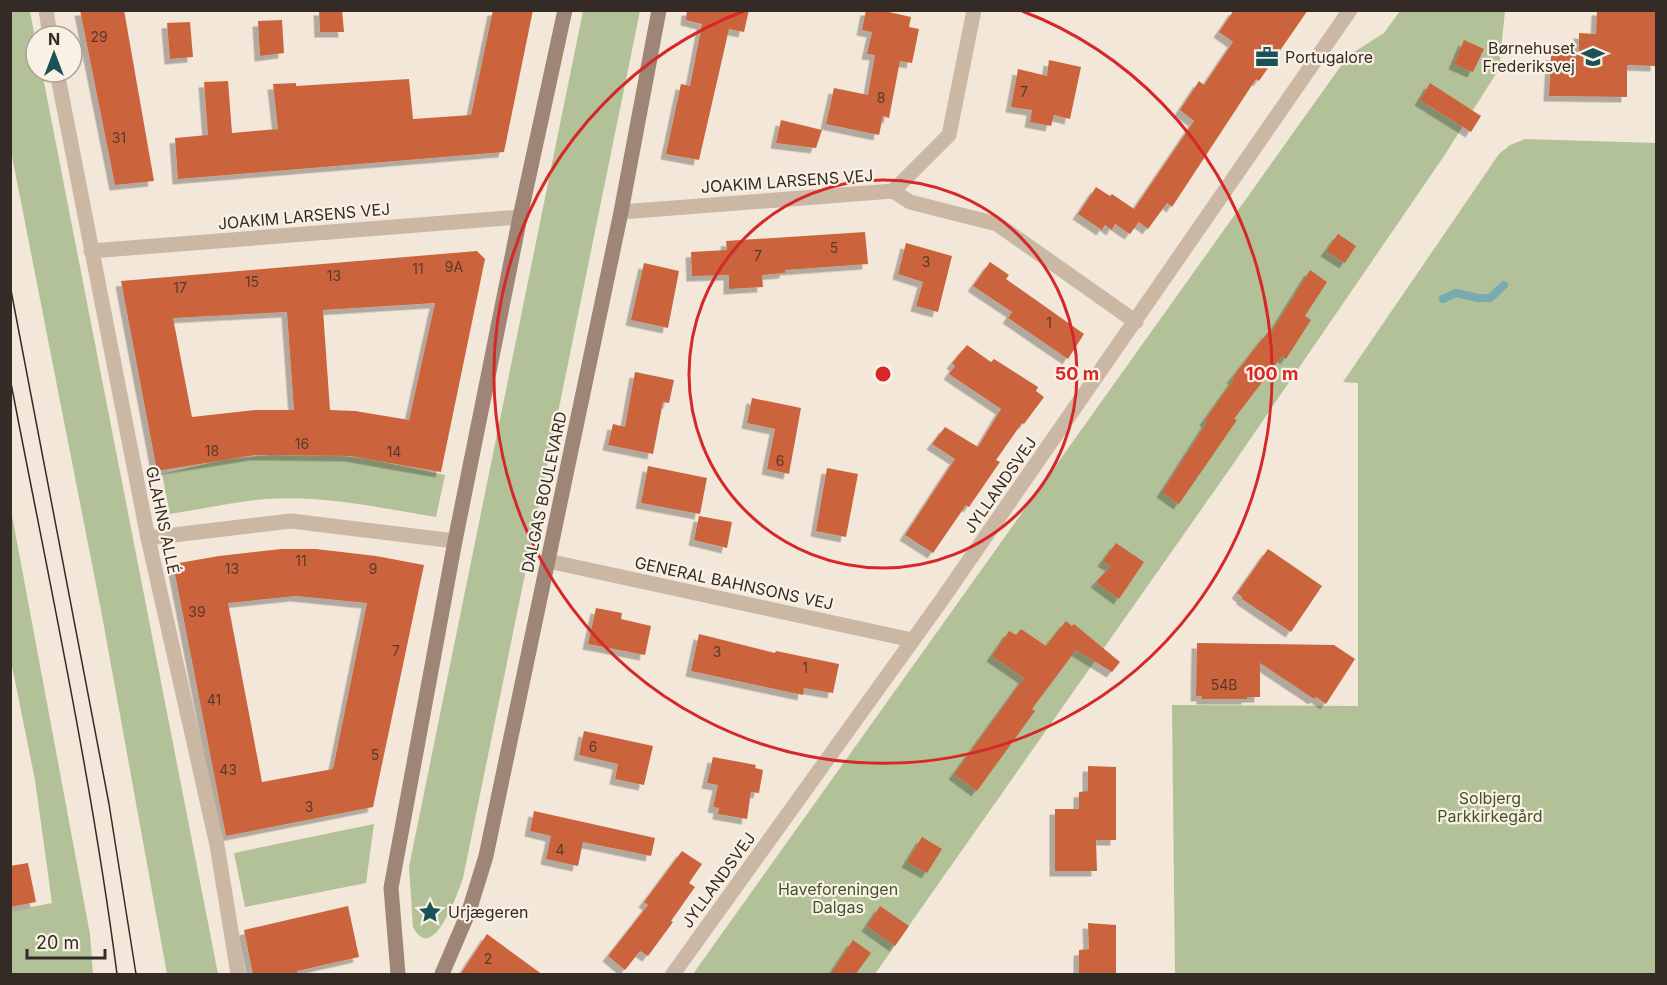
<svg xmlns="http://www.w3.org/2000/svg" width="1667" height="985" font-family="Inter,sans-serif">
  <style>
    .green { fill: #b2c198 }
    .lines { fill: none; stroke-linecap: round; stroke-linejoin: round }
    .stream { stroke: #76acb0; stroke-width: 8 }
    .building { fill: #cb643e; fill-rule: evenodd; filter: url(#shadow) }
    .street { stroke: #cab7a4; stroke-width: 15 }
    .secondary { stroke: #9e8575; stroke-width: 15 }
    .tram { stroke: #352b26; stroke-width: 1.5 }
    .ring { fill: none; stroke: #d62828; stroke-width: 3 }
    .labels { text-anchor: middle; stroke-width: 4.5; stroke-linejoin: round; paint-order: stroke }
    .number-label { font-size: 14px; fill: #5a392c }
    .poi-label { font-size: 16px; fill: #352b26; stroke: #faf1e5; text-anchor: start }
    .street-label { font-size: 16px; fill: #352b26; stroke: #faf1e5 }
    .park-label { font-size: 16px; fill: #435429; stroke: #faf1e5 }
    .centre { fill: #d62828; stroke: #faf1e5; stroke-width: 3 }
    .ring-label { font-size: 18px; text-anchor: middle; font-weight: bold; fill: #d62828; stroke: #faf1e5; stroke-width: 4.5; stroke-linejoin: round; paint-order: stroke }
  </style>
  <defs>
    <filter id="shadow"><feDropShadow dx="-5.5" dy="5.5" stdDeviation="0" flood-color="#0004"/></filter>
  </defs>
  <rect width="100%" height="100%" fill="#f2e7d8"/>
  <!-- green -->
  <path class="green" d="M10,11h20l6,32v29h6l176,902h-51l-66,-364 -90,-459z
    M583,11h57l-177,867c-5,14 -30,88 -50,49l-4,-60z
    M1400,11h105l-6,58 -55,87 -215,314 -354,504h-182l655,-918 36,-23z
    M1525,139l131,4v831h-481l-3,-269 186,1v-323l-15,-1 156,-228 11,-9z
    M272,455l70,1 26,3 77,16 -9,42c-56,-9 -113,-22 -170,-18 -32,3 -64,10 -96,15l-8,-40 65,-15z
    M11,510l79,424 3,40h-82v-63l41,-8 -17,-123 -24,-119z
    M374,824l-8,59 -121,24 -11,-54z"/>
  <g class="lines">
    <!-- stream -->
    <path class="stream" d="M1443,299l13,-6 22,5h12l14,-13"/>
  </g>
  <!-- building -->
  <path class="building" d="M80,10h44l30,171 -39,4z
    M319,10h23l2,22h-24z
    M493,10h40l-29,142 -326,27 -3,-41 33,-3 -4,-53 24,-1 4,52 46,-4 -5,-45 23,-1v3l113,-7 4,40 58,-4z
    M687,10h62l-5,22 -15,-3 -30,131 -33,-6 15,-70 9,2 12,-62 -16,-4z
    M866,10h14l31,7 -2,10 10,2 -7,34 -12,-2 -11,57 -6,-2 -4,19 -53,-11 8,-36 34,7 7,-40 -8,-1 5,-22 -10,-2z
    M1234,10h74l-49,71 -3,-2 -84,128 -5,-4 -19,26 -9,-7 -9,12 -15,-10 -3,6 -7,-5 -3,5 -24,-16 18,-27 14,9 2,-2 22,15 60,-88 -14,-11 19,-29 5,4 29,-43 -14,-10z
    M1597,10h59v56l-29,-1v32l-78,-1 2,-41h28v-22l17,1z
    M282,20l2,33 -24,3 -2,-35z
    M190,22l3,35 -23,2 -3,-36z
    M1464,40l20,9 -11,23 -19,-8z
    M1049,60l32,7 -11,52 -16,-4 -3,11 -21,-4 2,-12 -21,-3 7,-38 29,7z
    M1430,83l51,33 -10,16 -51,-32z
    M781,120l41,10 -6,18 -40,-5z
    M865,232l3,32 -83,6v3l-23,2 1,12 -34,2v-14l-37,1 -1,-24 36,-2 -1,-9z
    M1338,234l18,12 -11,17 -19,-12z
    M906,243l46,13 -14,56 -22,-6 7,-24 -25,-8z
    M477,251l8,8 -44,213 -91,-16 -78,-1h-17l-98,16 -36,-190zM435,303l-26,117 -54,-9 -25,-1 -7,-100zM287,312l7,98h-39l-63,7 -19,-99z
    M990,262l19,13 -3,4 78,55 -16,25 -60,-41 4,-6 -39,-26z
    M644,263l35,8 -11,57 -37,-8z
    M1310,270l17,12 -22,34 6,4 -25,39 -4,-3 -48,63 3,1 -58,84 -17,-12 45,-70 -2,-2 29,-41 -2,-1 36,-46 2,2z
    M967,345l24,17 3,-3 44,28 -2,4 8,6 -20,27 -2,-1 -26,37 4,2 -31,45 -3,-2 -33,48 -28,-18 50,-76 -23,-15 13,-17 33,20 23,-38 -52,-35 6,-8 -3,-3z
    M635,372l39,8 -5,23 -6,-1 -10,52 -45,-9 5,-21 12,3z
    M752,398l49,10 -12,66 -22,-5 8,-40 -28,-6z
    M648,466l59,12 -7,36 -59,-11z
    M827,468l31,6 -12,63 -30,-6z
    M699,516l33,6 -5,26 -33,-8z
    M1116,543l28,19 -25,37 -23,-17 15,-16 -8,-5z
    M281,549h35l60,7 48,9 -51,242 -147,29 -53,-272 46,-8zM296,596l71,7 -34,166 -71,13 -34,-179z
    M1268,549l54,37 -31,46 -49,-33v-2l-5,-4z
    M596,608l26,5 -1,6 30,7 -6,29 -57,-11z
    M1066,621l6,5 2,-2 46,38 -8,10 -36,-22 -44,59 3,2 -58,80 -23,-17 70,-96 -32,-22 17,-25 7,4 5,-6 25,17z
    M699,634l76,19 1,-2 63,13 -6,29 -29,-5 -1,7 -112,-24z
    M1197,643l137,2 21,14 -29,45 -10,-7 -2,2 -54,-36v34h-13v2h-45v-3h-6z
    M584,731l69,15 -9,39 -29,-6 3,-15 -39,-9z
    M713,757l43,8 -1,3 8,2 -4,23 -8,-1 -4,27 -29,-5 1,-6 -6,-1 5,-22 -11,-2z
    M1088,766l28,1v73h-20l1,31h-42v-62h24v-17l9,-1z
    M534,811l121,27 -4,18 -68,-14 -5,24 -32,-7 5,-23 -21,-5z
    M922,837l20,12 -15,24 -20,-11z
    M682,851l20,13 -13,19 6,4 -24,34 2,1 -25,34 -8,-5 -15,19 -17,-14 40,-51 -4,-3z
    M28,863l8,39 -26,5v-41z
    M348,906l11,51 -62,14 1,4h-45l-9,-45z
    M880,906l29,20 -14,20 -28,-20z
    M1088,923l28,2v50h-37v-25l10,-1z
    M487,934l56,41h-83z
    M853,940l18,13 -16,22h-25z"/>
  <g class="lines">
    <!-- street -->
    <path class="street" d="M46,10l4,26
      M57,72l91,466 69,307 21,129
      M893,191l56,-56 25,-125
      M621,212l272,-21 17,11 87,22 139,98
      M91,251l429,-34
      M148,538l143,-17 164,20
      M548,561l364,79
      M673,974l268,-373 409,-591"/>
    <!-- secondary -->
    <path class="secondary" d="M398,974l-7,-86 64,-347 65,-324 45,-207
      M442,974l27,-63 17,-55 135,-644 38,-202"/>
    <!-- tram -->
    <path class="tram" d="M10,285l99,519 27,170
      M10,378c38,198 81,396 107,596"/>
  </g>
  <!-- distance rings -->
  <g class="ring">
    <circle cx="883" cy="374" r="194"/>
    <path d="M1022 11A389 389 0 1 1 744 11"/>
  </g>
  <!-- icons -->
  <defs>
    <g id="office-bare" transform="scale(1.8)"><path d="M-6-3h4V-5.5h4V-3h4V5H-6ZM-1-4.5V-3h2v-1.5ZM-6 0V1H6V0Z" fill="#1a5258" stroke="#faf1e5" stroke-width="2.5" paint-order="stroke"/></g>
    <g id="school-bare" transform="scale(1.8)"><path d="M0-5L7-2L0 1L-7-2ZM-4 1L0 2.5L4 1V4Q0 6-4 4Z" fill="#1a5258" stroke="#faf1e5" stroke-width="2.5" paint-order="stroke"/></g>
    <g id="sight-bare" transform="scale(1.8)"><path d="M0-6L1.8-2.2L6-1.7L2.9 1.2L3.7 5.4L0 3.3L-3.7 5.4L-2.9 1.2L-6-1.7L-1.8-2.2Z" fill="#1a5258" stroke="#faf1e5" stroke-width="2.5" paint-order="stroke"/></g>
  </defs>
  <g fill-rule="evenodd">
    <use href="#office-bare" x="1267" y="57"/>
    <use href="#school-bare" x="1593" y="57"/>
    <use href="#sight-bare" x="430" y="912"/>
  </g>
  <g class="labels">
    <!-- number labels -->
    <g class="number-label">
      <text x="99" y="42">29</text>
      <text x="1024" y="97">7</text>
      <text x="881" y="103">8</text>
      <text x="119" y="143">31</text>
      <text x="834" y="253">5</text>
      <text x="758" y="261">7</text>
      <text x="926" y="267">3</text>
      <text x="454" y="272">9A</text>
      <text x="418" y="274">11</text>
      <text x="334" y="281">13</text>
      <text x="252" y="287">15</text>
      <text x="180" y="293">17</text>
      <text x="1049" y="328">1</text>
      <text x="302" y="449">16</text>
      <text x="212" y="456">18</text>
      <text x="394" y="457">14</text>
      <text x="780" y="466">6</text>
      <text x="301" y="566">11</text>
      <text x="232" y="574">13</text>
      <text x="373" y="574">9</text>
      <text x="197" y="617">39</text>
      <text x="396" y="656">7</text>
      <text x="717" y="657">3</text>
      <text x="805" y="673">1</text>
      <text x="1224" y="690">54B</text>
      <text x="214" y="705">41</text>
      <text x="593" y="752">6</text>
      <text x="375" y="760">5</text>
      <text x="228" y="775">43</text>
      <text x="309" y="812">3</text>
      <text x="560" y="855">4</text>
      <text x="488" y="964">2</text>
    </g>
    <!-- poi labels -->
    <g class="poi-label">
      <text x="1575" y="54" text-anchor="end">Børnehuset<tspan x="1575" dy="18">Frederiksvej</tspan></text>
      <text x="1285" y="63">Portugalore</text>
      <text x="448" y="918">Urjægeren</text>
    </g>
    <!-- street labels -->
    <g class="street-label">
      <text transform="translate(787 181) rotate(-4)" y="6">JOAKIM LARSENS VEJ</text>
      <text transform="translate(304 216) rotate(-5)" y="6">JOAKIM LARSENS VEJ</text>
      <text transform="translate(1000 485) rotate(-55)" y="6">JYLLANDSVEJ</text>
      <text transform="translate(544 492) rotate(-78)" y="6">DALGAS BOULEVARD</text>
      <text transform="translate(163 520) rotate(78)" y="6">GLAHNS ALLÉ</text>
      <text transform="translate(734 583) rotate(12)" y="6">GENERAL BAHNSONS VEJ</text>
      <text transform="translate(718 880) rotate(-54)" y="6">JYLLANDSVEJ</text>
    </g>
    <!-- park labels -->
    <g class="park-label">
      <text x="1490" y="804">Solbjerg<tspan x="1490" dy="18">Parkkirkegård</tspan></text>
      <text x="838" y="895">Haveforeningen<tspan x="838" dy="18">Dalgas</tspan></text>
    </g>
  </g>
  <circle cx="883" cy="374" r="9" class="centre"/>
  <g class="ring-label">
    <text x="1077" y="380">50 m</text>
    <text x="1272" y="380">100 m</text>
  </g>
  <!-- border -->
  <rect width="1667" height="985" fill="none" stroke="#352b26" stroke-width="24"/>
  <!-- north arrow -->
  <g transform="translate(54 54)"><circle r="28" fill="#faf1e5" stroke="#aba299" stroke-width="1.5"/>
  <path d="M0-4.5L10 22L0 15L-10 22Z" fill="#1a5258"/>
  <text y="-9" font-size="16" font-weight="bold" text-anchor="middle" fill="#352b26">N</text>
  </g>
  <!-- scale -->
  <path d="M27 949v9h78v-9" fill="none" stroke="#352b26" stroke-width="3"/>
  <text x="36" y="949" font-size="18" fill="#352b26" stroke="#faf1e5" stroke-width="4.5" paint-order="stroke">20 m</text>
</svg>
